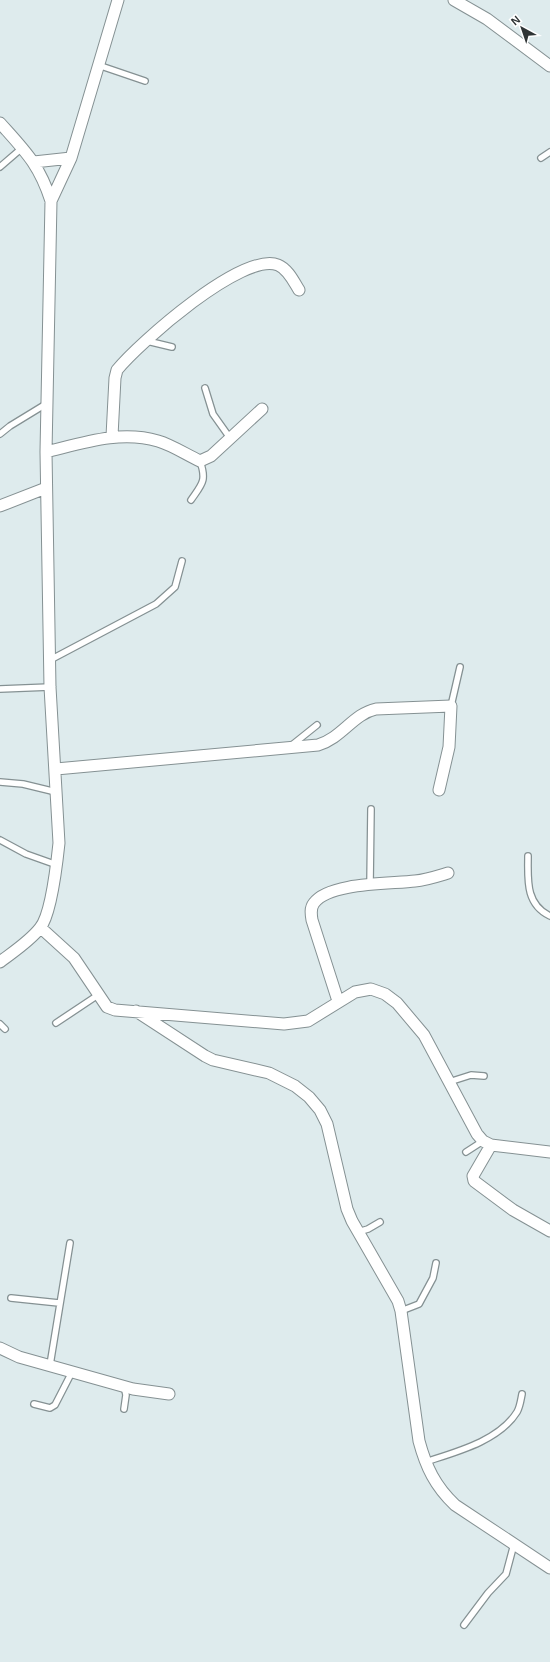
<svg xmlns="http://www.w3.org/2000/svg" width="550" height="1662" font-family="Helvetica,sans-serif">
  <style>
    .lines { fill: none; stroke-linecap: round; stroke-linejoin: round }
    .service-casing { stroke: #859193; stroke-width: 8 }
    .minor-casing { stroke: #859193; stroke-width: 13 }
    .service { stroke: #fff; stroke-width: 5.5 }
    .minor { stroke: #fff; stroke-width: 11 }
  </style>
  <rect width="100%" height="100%" fill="#deebed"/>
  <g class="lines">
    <!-- service casing -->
    <g class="service-casing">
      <path id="service" d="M98,65l47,16
        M541,158l9,-6
        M0,167l22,-19
        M147,341l25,6
        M205,388l8,26 17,24
        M0,434l10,-8 36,-22
        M191,500c11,-16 16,-19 9,-39
        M50,660l106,-56 19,-17 7,-26
        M0,689l50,-2
        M451,706l9,-39
        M292,745l25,-20
        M0,782l23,2 33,8
        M0,840l26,14 31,11
        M528,856c0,23 -3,48 22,60
        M370,884l1,-75
        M56,1023l42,-28
        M0,1024l5,5
        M449,1082l22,-7 13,1
        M466,1152l17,-11
        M358,1232l10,-3 12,-7
        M11,1298l48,5
        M401,1311l18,-7 14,-26 3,-15
        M50,1365l20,-122
        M124,1386l2,9 -2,14
        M34,1404l16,4 5,-3 17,-33
        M425,1462c31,-10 74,-21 92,-50 3,-5 4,-13 5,-18
        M464,1625l24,-32 18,-19 8,-30"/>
    </g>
    <!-- minor casing -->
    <g class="minor-casing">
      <path id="minor" d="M454,0l33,19 63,47
        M0,123c25,28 39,41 51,78l-5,251 4,235 9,156c-2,19 -8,72 -19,85 -10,13 -27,24 -40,34
        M34,162l37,-4
        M51,201l20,-43 47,-158
        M112,436l3,-58 2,-8c22,-27 126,-119 161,-105 10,4 16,17 21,25
        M46,452c37,-9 74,-22 112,-11 14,4 29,14 42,20l11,-5 51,-47
        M0,506l46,-18
        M56,769l262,-24c24,-7 35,-31 58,-36l75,-3 -2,41 -10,43
        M41,928l33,30 33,49 8,3 169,14 24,-3 47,-29 16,-3 14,5 12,9 27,32 53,99 6,7 8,4 59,7
        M338,1001l-26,-81c-1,-6 -2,-12 2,-17 15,-21 78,-19 101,-22 11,-1 23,-5 33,-8
        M136,1011l69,45 8,4 56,13 26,13 14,11 11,13 7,14 20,85 5,12 46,80 3,10 18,130c7,26 16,45 36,64l95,63
        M491,1145l-18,31 1,5 39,29 37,21
        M0,1348l19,9 114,32 36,5"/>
    </g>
    <!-- service -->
    <use href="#service" class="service"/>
    <!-- minor -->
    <use href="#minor" class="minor"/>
  </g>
  <!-- north arrow -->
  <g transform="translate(522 28) rotate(320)" stroke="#ffffff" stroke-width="3" paint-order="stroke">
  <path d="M0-3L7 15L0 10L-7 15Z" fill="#2f3435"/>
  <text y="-6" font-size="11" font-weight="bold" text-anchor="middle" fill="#2f3435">N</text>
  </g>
</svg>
